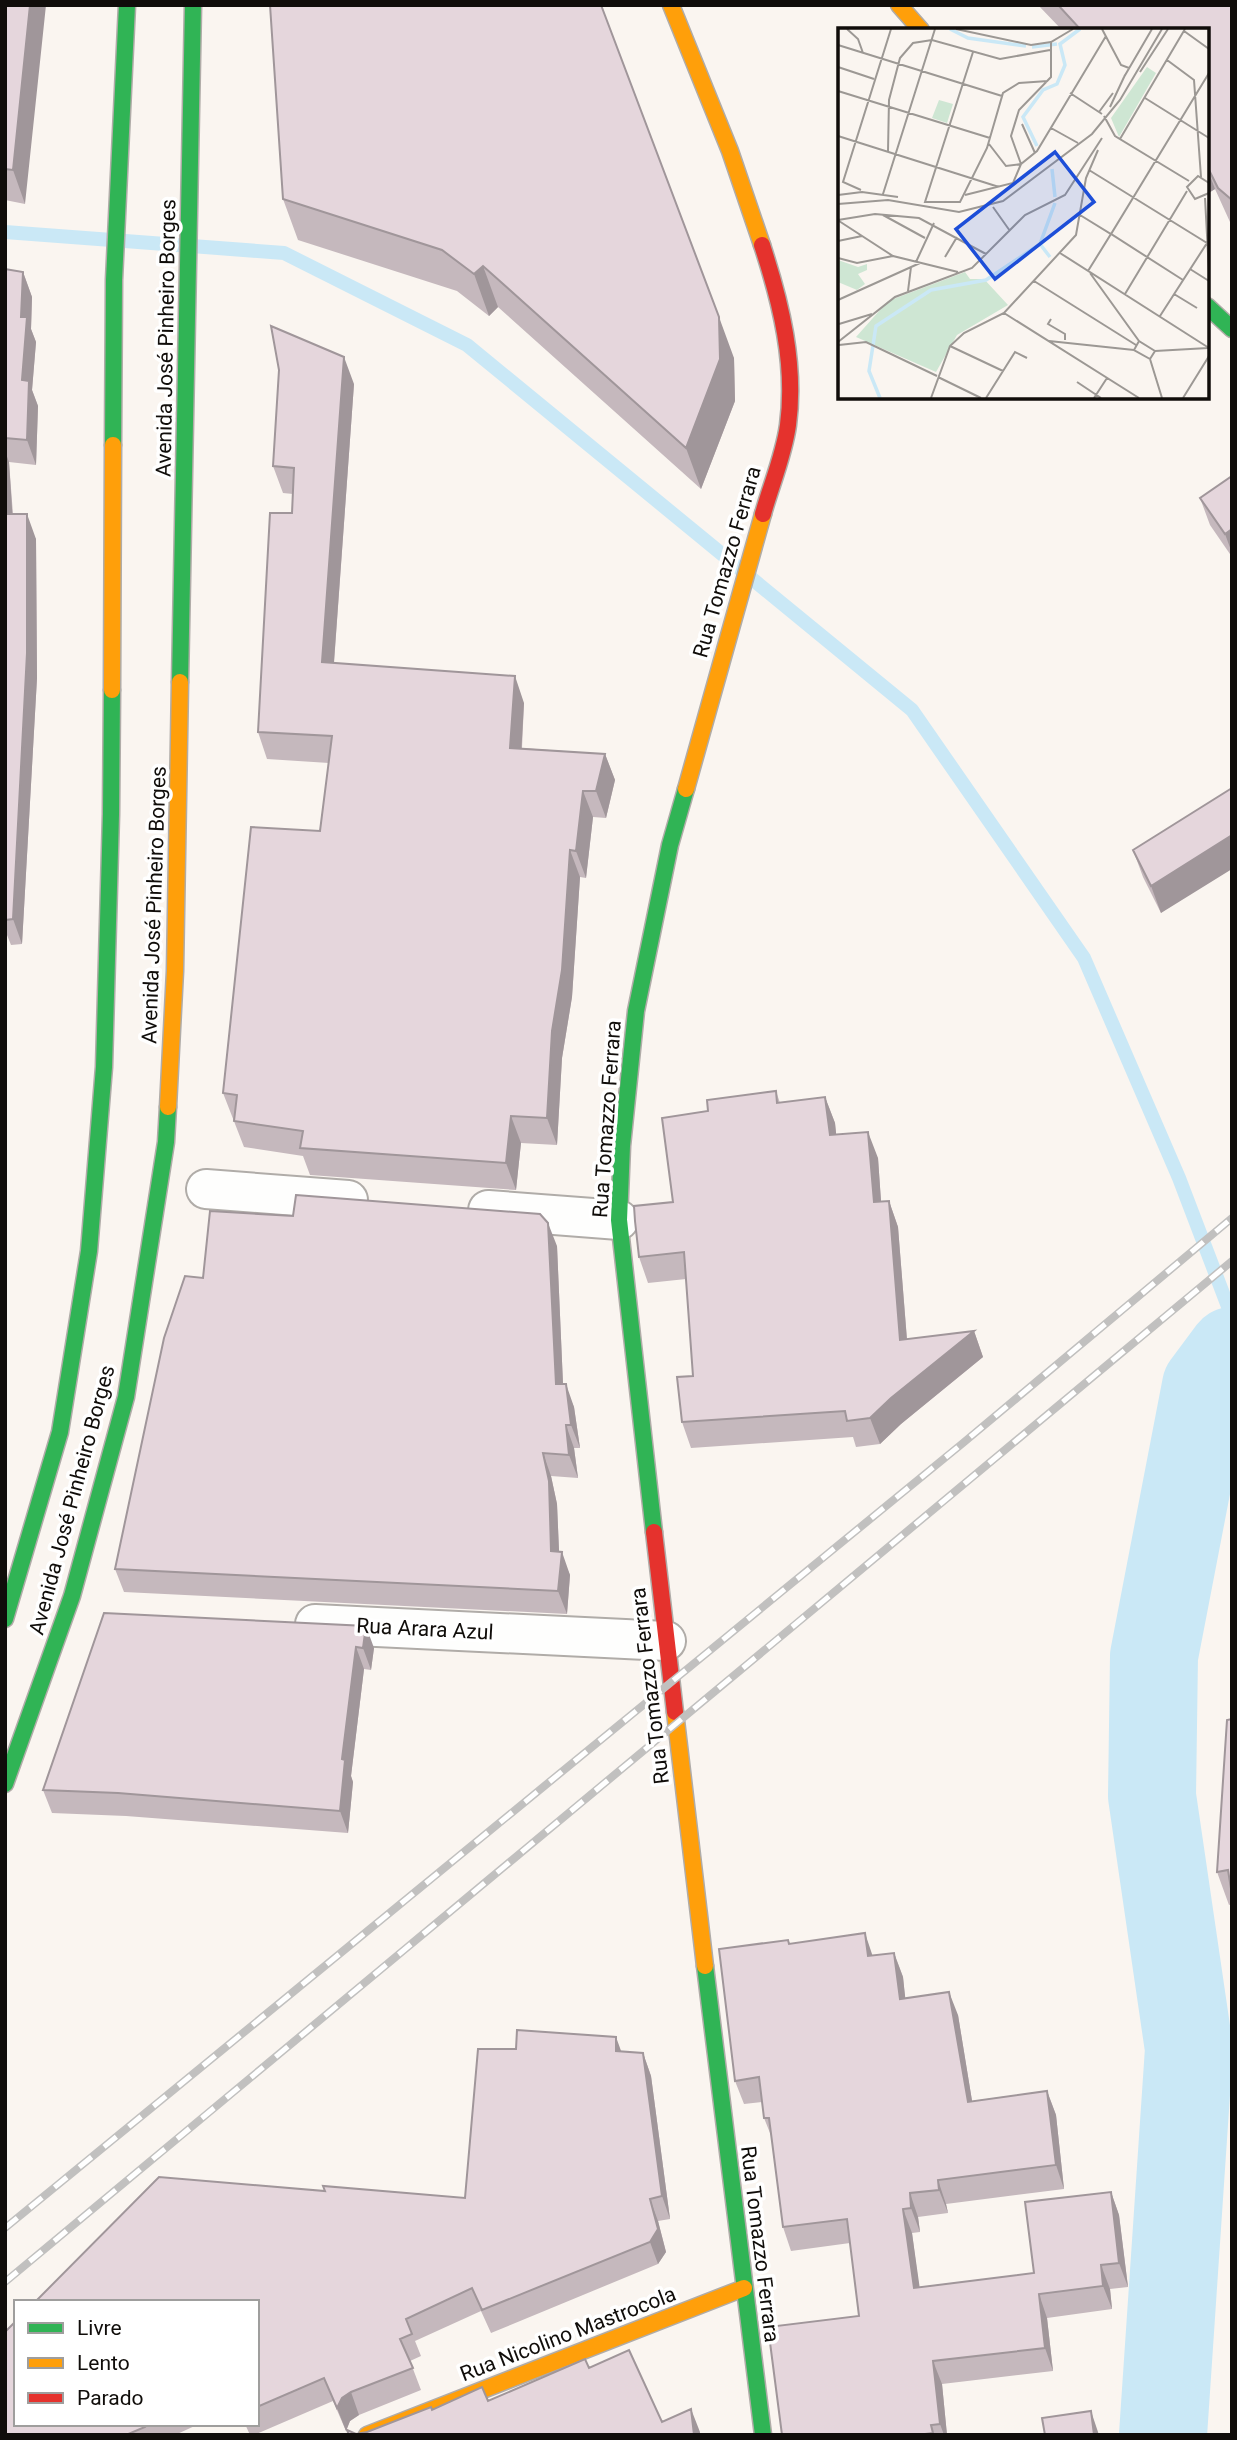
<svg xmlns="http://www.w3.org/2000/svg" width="1237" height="2440" font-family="Roboto,sans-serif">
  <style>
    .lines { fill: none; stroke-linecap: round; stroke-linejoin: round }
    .stream { stroke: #cae8f6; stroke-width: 14 }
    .river { stroke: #cae8f6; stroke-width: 88 }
    .street-casing { stroke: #b0aca8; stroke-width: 42 }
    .fast-casing { stroke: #b0aca8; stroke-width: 19 }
    .slow-casing { stroke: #b0aca8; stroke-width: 19 }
    .jam-casing { stroke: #b0aca8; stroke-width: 19 }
    .street { stroke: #fefefd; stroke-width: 38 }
    .fast { stroke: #30b455; stroke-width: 16 }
    .slow { stroke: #ff9f0a; stroke-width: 16 }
    .jam { stroke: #e5322d; stroke-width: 16 }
    .rail-casing { stroke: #c1c0bf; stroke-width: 8 }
    .rail { stroke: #fff; stroke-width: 5; stroke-dasharray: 16; stroke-linecap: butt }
    .wall { fill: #c5b8bd }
    .shaded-wall { fill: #a0969a }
    .building { fill: #e5d6dc; stroke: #a0969a; stroke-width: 2 }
    .labels { text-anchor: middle; stroke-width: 7; stroke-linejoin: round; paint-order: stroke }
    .street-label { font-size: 21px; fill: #100d0a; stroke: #fff }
    .inset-river { fill: none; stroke: #cae8f6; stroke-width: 3.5 }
    .inset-road { fill: none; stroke: #9c9894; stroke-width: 2 }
    .view { fill: #1d4ed8; fill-opacity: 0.15; stroke: #1d4ed8; stroke-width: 3.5 }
    .inset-edge { fill: none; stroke: #100d0a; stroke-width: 3.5 }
  </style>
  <rect width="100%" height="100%" fill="#faf5f0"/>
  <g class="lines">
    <!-- stream -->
    <path class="stream" d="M5,232l279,21 183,92 445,365 172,248 95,220 53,139"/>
    <!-- river -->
    <path class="river" d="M1163,2435l26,-386 -37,-253 2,-140 52,-270 26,-35"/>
    <!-- street casing -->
    <g class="street-casing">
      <path id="street" d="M206,1189l142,11
        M488,1210l131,10
        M315,1624l351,17"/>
    </g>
    <!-- fast casing -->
    <g class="fast-casing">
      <path id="fast" d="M1207,306l25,23
        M113,445l1,-165 13,-275
        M180,682l13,-677
        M654,1532l-35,-312 3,-74 14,-135 34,-166 16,-56
        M5,1619l55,-187 29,-181 15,-184 7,-253 1,-124
        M5,1784l67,-188 54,-199 40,-255 2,-35
        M705,1966l58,469"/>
    </g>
    <!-- slow casing -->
    <g class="slow-casing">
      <path id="slow" d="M671,5l59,146 32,94
        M899,5l22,25
        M112,690l1,-245
        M686,789l77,-275
        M168,1107l7,-136 5,-289
        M675,1712l30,254
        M367,2435l377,-147"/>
    </g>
    <!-- jam casing -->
    <g class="jam-casing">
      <path id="jam" d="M762,245c19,58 34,119 26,180 -4,30 -17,60 -25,89
        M654,1532l21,180"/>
    </g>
    <!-- street -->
    <use href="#street" class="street"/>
    <!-- fast -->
    <use href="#fast" class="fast"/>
    <!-- slow -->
    <use href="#slow" class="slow"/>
    <!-- jam -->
    <use href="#jam" class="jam"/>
    <!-- rail casing -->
    <g class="rail-casing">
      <path id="rail" d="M5,2228l958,-785 269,-225
        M5,2282l1227,-1021"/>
    </g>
    <!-- rail -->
    <use href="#rail" class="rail"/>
  </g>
  <!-- wall -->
  <path class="wall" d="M5,5l20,199 -20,-4z
    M270,5l464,353 1,43 -34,88 -203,-182 -9,9 -32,-25 -159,-51 -15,-41z
    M1038,5h194v218l-2,-1 -15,-33 -8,5v-164h-145z
    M5,269l18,3 9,25 -1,32 5,13 -4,48 6,16 -2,59 -27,-3 4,52 23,25 1,139 -15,266 -11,1 -6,-15z
    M354,384l-20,279 190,40 -2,45 83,6 10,26 -9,38 -13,-1 -7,61 -6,-1 -8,120 -10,61 -5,87 -36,-2 -5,47 -206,-15 -7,-19 -59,-9 -21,-54 97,-262 9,-68 -62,-4 -9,-27 34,-219 1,-19 -10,-1 -10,-27z
    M1232,476v81l-22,-32 -10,-27z
    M1232,788l-71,125 -18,-36 -10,-27z
    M776,1091l4,12 45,-6 10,26 1,11 42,24 3,44 8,-1 9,26 9,112 67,-8 9,26 -82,67 -21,20 -24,3 -3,-10 -162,11 -9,-26 11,-46 -7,-97 -38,4 -9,-26 34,-55 35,-91z
    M557,1246l6,138 11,23 6,41h-6l4,30 -27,-2 6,28 2,47 11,24 -3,39 -443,-22 -9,-23 88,-291z
    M104,1613l270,35 -3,22 -7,-1 -13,107 2,6 -5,51 -222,-17 -74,-3 -9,-23z
    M1232,1719v185l-3,1 -12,-33z
    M788,1940l2,4 83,12 21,-3 9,24 2,21 53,17 14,86 75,-10 9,24 8,74 -118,15 2,9 -30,4 2,15 -8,1 7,54 115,-14 77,-81 8,23 9,72 -18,2 2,20 -65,9 6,53 -111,13 5,51h-165l77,-119 -9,-73 -59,8 -8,-24 -11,-89 -8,-20 -2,-16 -18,2 -9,-23z
    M621,2052l22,1 8,23 19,143 -12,2 8,31 -8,12 -167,69 -10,-22 -66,30 6,15 -11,5 11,29 -62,25 -9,6 -4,10 -13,-30 -79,34h-4l-5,-11h12v-122l68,-111 140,7z
    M16,2424h183l-24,11h-170z"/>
  <!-- shaded-wall -->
  <path class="shaded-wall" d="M30,5h16l-21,199 -12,-34z
    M1207,168l8,21 -8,5z
    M483,266l15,41 -9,9 -15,-42z
    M23,272l9,25 -1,32 5,13 -4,48 6,16 -2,59 -9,-25 -5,-60 -1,-63z
    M719,317l15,41 1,43 -34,88 -15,-41z
    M344,357l10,27 -22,305 -10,-27z
    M5,451l4,11 5,77 -9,-24z
    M27,514l9,25 1,139 -15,266 -9,-25z
    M1232,529v24l-7,-19z
    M515,676l9,27 -4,71 -10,-26z
    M605,754l10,26 -9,38 -10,-27z
    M583,791l10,26 -7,61 -10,-27z
    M1232,835v34l-71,44 -10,-27z
    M570,850l10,27 -8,120 -10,61 -5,87 -10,-27 5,-87z
    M825,1097l10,26 4,38 -9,-26z
    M511,1116l10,27 -5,47 -10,-27z
    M868,1132l10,26 5,71 -9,-27z
    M889,1201l9,26 11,139 -9,-26z
    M548,1223l9,23 7,161 -8,-23z
    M974,1331l9,26 -82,67 -21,20 -10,-26 21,-20z
    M566,1384l8,23 6,41 -9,-23z
    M566,1425l8,23 4,30 -9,-23z
    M543,1453l8,23 6,28 3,69 2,-21 8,23 -3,39 -9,-23 -7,-40z
    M366,1626l8,22 -3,22 -8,-22z
    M356,1647l8,22 -13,107 2,6 -5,51 -8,-22 2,-52z
    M865,1933l8,24 -5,-1z
    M894,1953l9,24 5,46 -8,-24z
    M949,1992l9,23 18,110 -8,-23z
    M616,2037l8,22 -8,-8z
    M643,2053l8,23 19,143 -8,-23z
    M1047,2091l9,24 8,74 -8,-24z
    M938,2180l8,24 2,9 -9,-23z
    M1111,2192l8,23 9,72 -9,-24z
    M910,2193l8,24 2,15 -9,-24z
    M650,2199l8,22 8,31 -8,12 -8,-22z
    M903,2209l9,24 11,78 -9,-23z
    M1101,2265l9,24 2,20 -9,-23z
    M1039,2294l8,24 6,53 -8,-23z
    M933,2361l9,23 5,51h-3l-4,-11z
    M351,2392l8,23 -9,6 -4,10 -9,-23 5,-10z
    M691,2409l9,23v3h-6z
    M1091,2411l8,24h-5z"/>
  <!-- building -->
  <path class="building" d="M5,5h25l-17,165 -8,-1z
    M270,5h331l118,312 1,42 -34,89 -203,-182 -9,8 -32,-24 -159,-51z
    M1058,5h174v195l-14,-12 -11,-22v-136h-126z
    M5,269l18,3 -2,45h6l-5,63 7,1 -2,59 -22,-2z
    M271,326l73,31 -22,305 193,14 -5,72 95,6 -9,37h-13l-7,60 -6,-1 -8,120 -10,61 -5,87 -36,-2 -5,47 -206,-15 3,-17 -69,-10 3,-26 -14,-2 28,-266 69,4 12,-95 -74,-4 12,-219h22l2,-45 -21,-2 6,-96z
    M1232,476v53l-7,5 -25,-36z
    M5,514h22v139l-14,266 -8,1z
    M1232,788v47l-81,51 -18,-36z
    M776,1091l1,12 48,-6 5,38 38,-3 6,70 15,-1 11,139 74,-9 -83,67 -21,20 -23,3 -2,-10 -163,11 -5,-45 16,-1 -9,-124 -45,5 -4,-36 -1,-15 39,-4 -11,-84 46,-7 -1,-11z
    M296,1195l244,19 8,9 8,161h10l5,41h-5l3,30 -26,-2 6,28 2,70 11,1 -4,39 -443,-22 49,-231 21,-62 18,2 7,-67 83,5z
    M104,1613l262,13 -3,22 -7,-1 -14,112 3,1 -5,51 -222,-18 -75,-3z
    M1232,1719v176l-4,-25 -11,2 10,-152z
    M865,1933l3,23 26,-3 6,46 49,-7 19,110 79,-11 9,74 -118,15 1,10 -29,3 1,15 -8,1 11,79 120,-15 -9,-71 86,-10 8,71 -18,2 2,21 -64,8 6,54 -112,13 7,63 -9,1 2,8 -16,2h-135l-14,-108 91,-11 -12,-97 -64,8 -14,-109h-5l-5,-41 -24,4 -16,-132 69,-9 1,4z
    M517,2030l99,7v14l27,2 19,143 -12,3 8,30 -8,13 -168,68 -10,-22 -66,31 6,15 -12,5 13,29 -62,24 -9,6 -5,10 -13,-30 -67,29v-105h-222l124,-125 166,14 -2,-5 142,12 13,-149h38z
    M16,2321v103h128l1,3 -19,8h-121v-103z
    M629,2350l33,72 29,-13 3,26h-345l-2,-5 9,4 11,-2 64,-25 1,3 50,-23 6,14 97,-42 4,9z
    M1091,2411l3,24h-49l-3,-17z"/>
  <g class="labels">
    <!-- street labels -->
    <g class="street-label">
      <text transform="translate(166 338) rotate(-89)" y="7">Avenida José Pinheiro Borges</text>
      <text transform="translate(727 562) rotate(-74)" y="7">Rua Tomazzo Ferrara</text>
      <text transform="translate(154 905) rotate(-88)" y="7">Avenida José Pinheiro Borges</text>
      <text transform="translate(607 1119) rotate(-86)" y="7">Rua Tomazzo Ferrara</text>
      <text transform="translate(72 1500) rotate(-75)" y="7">Avenida José Pinheiro Borges</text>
      <text transform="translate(425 1629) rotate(3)" y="7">Rua Arara Azul</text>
      <text transform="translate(650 1686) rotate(-97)" y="7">Rua Tomazzo Ferrara</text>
      <text transform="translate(760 2244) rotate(83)" y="7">Rua Tomazzo Ferrara</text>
      <text transform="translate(568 2334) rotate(-21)" y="7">Rua Nicolino Mastrocola</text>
    </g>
  </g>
  <!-- overview -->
  <g transform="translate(838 28)">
    <rect width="371" height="371" fill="#faf5f0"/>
    <path d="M309,39l9,6 -37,64 -8,-19zM101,72l14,4 -6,19 -15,-5zM0,232l20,7 9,-3v6l-9,4 7,10 -8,6 -19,-8zM127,244l5,7h14l24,26 -51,30 -21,37 -80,-35 32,-36z" fill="#cee6d3"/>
    <path class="inset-river" d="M112,1l18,9 58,8M194,19l25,-3M199,118l-14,-29 20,-27 14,-6 8,-19 -5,-21 20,-15M214,141l3,28M212,229l-10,-13 15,-41M42,370l-11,-27 7,-45 55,-36 55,-10 54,-36"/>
    <path class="inset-road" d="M9,1l11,10 5,14M118,1l75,16 20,-3 22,-13M264,1l19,36 8,3M346,3l25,18M0,17l164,51M135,24l-48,150h35l27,-54 16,-55 16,-10 29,-2M329,32l27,20 7,97M0,39l36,12M302,44l28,-43M286,49l28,-48M0,63l152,47M232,65l32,21M307,70l64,40M272,79l15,-32M261,84l14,-19M266,88l11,20 74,45M184,96l13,29M213,100l27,15M0,108l161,51M282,111l65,-110M151,116l17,22 15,-2 16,-13 69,-115M50,123l1,-51 11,-42 13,-15 19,-3 68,19 50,-9M183,136l-10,-28 8,-26 32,-33v-35M251,142l118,73 -47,73M371,155l-11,-7 -11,11 8,12 14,-6M23,162l-18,-8 48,-153M45,166l52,-165M0,167l24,-3 36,5M127,167l48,-12 8,-19M367,170l4,74M0,176l50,-4 71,12 44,-11 89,-67 28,-34 42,-71M155,179l17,24M45,187l42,23M242,187l31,19 98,-161M0,192l37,-6 44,4 67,36M1,193l54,35 65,16M0,213l24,-5M222,225l149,95M107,229l12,-20M0,230l19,5 36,-7M78,234l18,-39M352,241l19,12M250,243l23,-37 72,46M252,245l49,68 16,10 -5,8 -16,-9 5,-9M196,253l102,64M70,263l3,-24M287,266l62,-103M336,266l23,14M0,272l82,-37M166,285l135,85M213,291l-3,5 17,10v6M1,296l33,-10M211,313l85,9M0,314l57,-45 77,-29 53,-53 40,-20 37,-57M1,317l27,-3 71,34M112,318l53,25M317,323l53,-3M312,331l12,39M100,349l43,21M239,354l24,16M93,370l19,-52 14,-13 40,-20 72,-78 10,-57 12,-28M148,370l29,-46 12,6M256,370l13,-20M345,370l26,-42"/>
    <path class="view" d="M217,124l39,50 -99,77 -39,-50z"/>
    <rect width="371" height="371" class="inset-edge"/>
  </g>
  <!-- border -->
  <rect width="1237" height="2440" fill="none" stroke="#100d0a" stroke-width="14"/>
  <!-- legend -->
  <rect x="14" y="2300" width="245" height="126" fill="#ffffff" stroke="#9f9e9d" stroke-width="2"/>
  <rect x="28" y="2323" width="35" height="10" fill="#30b455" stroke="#9f9e9d" stroke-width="2"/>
  <text x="77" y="2335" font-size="21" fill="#100d0a">Livre</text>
  <rect x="28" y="2358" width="35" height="10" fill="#ff9f0a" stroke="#9f9e9d" stroke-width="2"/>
  <text x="77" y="2370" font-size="21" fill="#100d0a">Lento</text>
  <rect x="28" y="2393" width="35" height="10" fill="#e5322d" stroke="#9f9e9d" stroke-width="2"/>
  <text x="77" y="2405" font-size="21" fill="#100d0a">Parado</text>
</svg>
